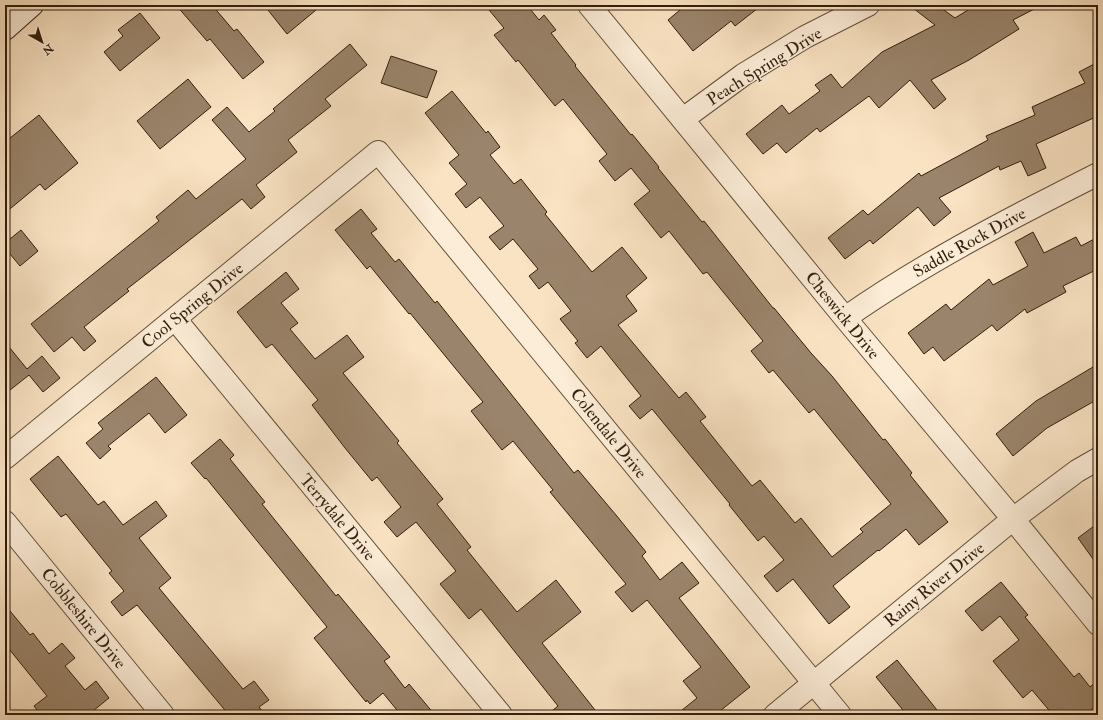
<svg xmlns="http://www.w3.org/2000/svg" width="1103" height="720" font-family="'IM FELL Double Pica',serif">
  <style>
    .building { fill: #9a846b; stroke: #311e0c }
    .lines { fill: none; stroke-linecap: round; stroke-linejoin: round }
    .minor-casing { stroke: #634f3a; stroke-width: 24 }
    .secondary-casing { stroke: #311e0c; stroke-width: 24 }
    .minor { stroke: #fcedd8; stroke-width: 22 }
    .secondary { stroke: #fcedd8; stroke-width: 22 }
    .labels { text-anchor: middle; stroke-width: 3; stroke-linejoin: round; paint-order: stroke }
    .street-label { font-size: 17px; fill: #311e0c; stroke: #fcedd8 }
  </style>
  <rect width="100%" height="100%" fill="#fae3c3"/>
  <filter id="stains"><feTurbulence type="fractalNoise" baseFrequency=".005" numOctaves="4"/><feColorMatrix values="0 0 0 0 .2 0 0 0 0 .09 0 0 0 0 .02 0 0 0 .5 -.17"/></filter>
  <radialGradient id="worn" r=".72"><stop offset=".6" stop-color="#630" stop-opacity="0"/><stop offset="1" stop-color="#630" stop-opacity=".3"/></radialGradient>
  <!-- building -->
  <path class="building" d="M176,5h36l22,26 3,-2 27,33 -21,17 -33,-40 -3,2z
    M264,5h58l-35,29z
    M485,5h42l12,15 5,-5 12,15 -5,3 25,32 -1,1 56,69 1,-1 27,33 -1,1 44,54 2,-1 69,87h1l37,45 21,23 51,64 2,-1 27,34 -2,2 38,47 -29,23 -13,-16 -27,22 -1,-1 -45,36 17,21 -21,17 -36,-45 -16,13 -13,-16 20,-16 -20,-24 -6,5 -29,-36 1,-1 -78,-95 -12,10 -11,-13 12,-10 -40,-50 -14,12 -12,-15 3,-2 -18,-22 11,-8 -23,-29 -9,7 -10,-13 9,-7 -25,-30 -13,11 -11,-13 15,-11 -24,-29 -14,11 -11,-14 12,-10 -18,-21 10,-8 -34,-42 27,-22 34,42 2,-2 12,16 -10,8 24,29 7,-5 26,33 -2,2 47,58 30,-25 25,31 -21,18 11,15 -19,14 61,73 7,-6 20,25 -6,4 52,65 8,-6 35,43 6,-5 31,39 31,-25 -3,-3 31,-25 -77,-95 -5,4 -36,-43 -4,3 -18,-22 12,-10 -56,-69 -4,2 -34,-43 -8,7 -27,-34 16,-13 -19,-23 -16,13 -16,-20 8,-7 -44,-55 -8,7 -37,-46 -2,2 -22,-27 10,-7z
    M686,5h76l-27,21 -4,-5 -38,30 -25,-31z
    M909,5h28l18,13 21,-13h66l-29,15 6,9 -50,31 -38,20 15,19 -12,10 -24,-29 -31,28 -10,-12 -49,36 -3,-4 -31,25 -9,-10 -14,11 -17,-20 36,-29 7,9 31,-23 -5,-6 16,-11 11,14 40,-36 53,-27z
    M140,13l20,25 -40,33 -16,-19 19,-16 -5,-6z
    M350,44l17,21 -42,34 6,7 -43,34 9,12 -41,33 9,12 -14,12 -9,-10 -115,90 2,2 -45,36 12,14 -12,10 -12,-14 -18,15 -23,-28 128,-103 -3,-4 32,-27 8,9 50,-40 -34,-39 15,-13 22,25 26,-21 -2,-2z
    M391,56l46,15 -10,27 -46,-15z
    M1098,62v54l-62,28 10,24 -18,8 -7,-15 -21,9 -1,-4 -60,32 12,14 -17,14 -16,-19 -45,37 -3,-4 -25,19 -17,-21 35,-28 5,5 51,-42 2,3 67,-36 -2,-4 49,-21 -3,-8 53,-24 -6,-11z
    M188,79l23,28 -51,42 -23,-28z
    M39,115l39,48 -33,27 -5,-6 -35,29v-71z
    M361,209l16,20 -6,4 24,29 4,-3 36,44 2,-2 137,172 4,-3 38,45 30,37 -4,4 18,24 22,-18 17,21 -20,15 71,89 -35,28h-39l21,-17 -14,-17 18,-14 -54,-67 -15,12 -17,-20 11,-8 -76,-92 3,-2 -40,-49 -11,9 -31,-39 12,-9 -73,-89 -1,1 -39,-48 -3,3 -32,-39z
    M21,230l17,21 -18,15 -15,-18v-5z
    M1033,232l11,21 32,-16 5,9 17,-9v32l-35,17 3,6 -39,21 -2,-4 -28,22 -5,-6 -48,36 -11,-14 -9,7 -16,-21 38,-29 5,6 38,-31 4,6 35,-19 -13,-24z
    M286,272l13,17 -18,14 17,20 -8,6 25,30 32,-24 17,22 -21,16 56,68 -2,2 46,56 -6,5 34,43 -4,3 50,62 39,-32 25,32 -39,31 57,72h-52l11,-9 -77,-97 -12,10 -29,-35 16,-13 -40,-49 -19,15 -13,-15 17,-15 -24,-30 -5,4 -27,-33 -33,-43 6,-5 -46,-56 -6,4 -29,-36z
    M5,342l22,27 15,-13 18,22 -17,14 -14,-17 -24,19z
    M1098,364v35l-51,29 -34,28 -17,-22 40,-33z
    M156,377l31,38 -22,18 -16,-20 -41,33 3,3 -11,10 -14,-16 17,-14 -5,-6z
    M220,439l14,16 -4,4 35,43 -3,2 74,92 2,-2 52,63 -6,4 21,27 4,-4 26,31h-34l-18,-22 -13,11 -3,-4 -1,2 -52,-64 13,-11 -121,-149 -1,1 -14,-16z
    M58,456l40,49 6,-4 19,24 33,-24 11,15 -28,22 32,40 -12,10 84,101 11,-8 15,19 -10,7 6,8h-36l-92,-110 -15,11 -11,-14 13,-11 -15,-18 3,-2 -46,-57 -5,3 -31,-38z
    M1098,523v43l-20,-28z
    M1001,582l27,33 -3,2 49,60 5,-4 11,14 8,-7v24l-13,11h-32l-21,-25 -9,8 -30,-37 26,-21 -19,-24 -18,15 -17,-20z
    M5,605l25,30 3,-2 16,21 13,-11 13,15 -10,8 20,24 11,-9 13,17 -21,17h-47l-7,-9 13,-10 -42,-52z
    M897,660l44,55h-34l-31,-38z"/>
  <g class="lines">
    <!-- minor casing -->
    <g class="minor-casing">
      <path id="minor" d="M589,5l256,313 168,201 85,105
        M683,119l60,-44 62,-38 63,-32
        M845,318c80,-56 166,-100 253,-144
        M175,319l326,396
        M5,458l373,-306 462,563
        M5,522l158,193
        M775,715l238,-196 64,-48 21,-12"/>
    </g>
    <!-- secondary casing -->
    <g class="secondary-casing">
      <path id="secondary" d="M5,29l27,-24"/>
    </g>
    <!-- minor -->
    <use href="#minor" class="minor"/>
    <!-- secondary -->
    <use href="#secondary" class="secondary"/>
  </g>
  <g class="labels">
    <!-- street labels -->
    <g class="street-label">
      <text transform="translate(764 66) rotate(-32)" y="6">Peach Spring Drive</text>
      <text transform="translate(969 242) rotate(-29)" y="6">Saddle Rock Drive</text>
      <text transform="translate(192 305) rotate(-39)" y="6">Cool Spring Drive</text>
      <text transform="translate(843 315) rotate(51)" y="6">Cheswick Drive</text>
      <text transform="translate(609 433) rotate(51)" y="6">Colendale Drive</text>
      <text transform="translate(338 517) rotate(50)" y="6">Terrydale Drive</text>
      <text transform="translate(934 584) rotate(-39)" y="6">Rainy River Drive</text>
      <text transform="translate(84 618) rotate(51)" y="6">Cobbleshire Drive</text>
    </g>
  </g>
  <!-- margin -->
  <rect width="1103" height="720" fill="none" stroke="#fae3c3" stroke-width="20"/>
  <rect x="6" y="6" width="1091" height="708" fill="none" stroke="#311e0c" stroke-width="2"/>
  <rect x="10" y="10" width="1083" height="700" fill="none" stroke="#311e0c"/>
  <!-- north arrow -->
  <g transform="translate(42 42) rotate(141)" stroke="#fcedd8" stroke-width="3" paint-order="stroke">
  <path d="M0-3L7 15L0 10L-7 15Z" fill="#311e0c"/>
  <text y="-6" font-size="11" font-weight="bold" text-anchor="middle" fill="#311e0c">N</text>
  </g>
  <rect width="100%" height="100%" filter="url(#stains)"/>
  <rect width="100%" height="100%" fill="url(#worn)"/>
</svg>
